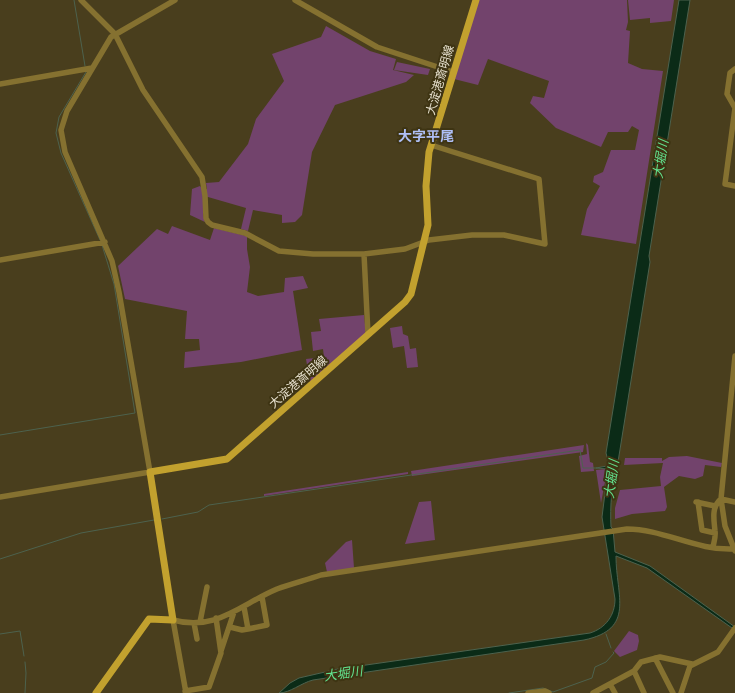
<svg xmlns="http://www.w3.org/2000/svg" width="735" height="693" font-family="Cabin,'Noto Sans JP',sans-serif">
  <style>
    .green { fill: #72436c }
    .water { fill: #0b2b17; stroke: #4d624e }
    .lines { fill: none; stroke-linecap: round; stroke-linejoin: round }
    .stream { stroke: #4d624e; stroke-width: 1 }
    .minor { stroke: #857130; stroke-width: 5.5 }
    .major { stroke: #c2a12e; stroke-width: 7 }
    .labels { text-anchor: middle; stroke-width: 4; stroke-linejoin: round; paint-order: stroke }
    .street-label { font-size: 12px; fill: #e7e1cf; stroke: #3e3413 }
    .water-label { font-size: 13px; font-style: italic; fill: #62e28e; stroke: #3e3413 }
    .quarter-label { font-size: 14px; font-weight: bold; fill: #afbff6; stroke: #3e3413 }
  </style>
  <rect width="100%" height="100%" fill="#493e1d"/>
  <!-- green -->
  <path class="green" d="M479,0h148l1,22 -2,8 4,1 -2,32 14,6 21,2 -27,173 -55,-9 6,-26 13,-23 -7,-4 1,-6 9,-4 8,-22h24l4,-20 -7,-4 -4,6h-20l-7,15 -45,-19 -26,-25 3,-7 11,2 5,-17 -61,-22 -10,26 -24,-6z
    M628,0h46l-3,21 -21,2v-5l-20,2z
    M326,26l44,25 26,8 -3,11 21,5 -8,7 -71,23 -23,47 -10,63 -7,7 -13,1v-8l-29,-5 -5,21 -7,-2 5,-21 -38,-11 -4,1 -1,16 2,8 -15,-7 2,-26 8,-3 3,4 4,-1 -1,-6 13,-1 29,-38 8,-25 28,-38 -12,-27 49,-17z
    M397,62l33,7 -2,6 -34,-5z
    M172,226l38,14 4,-12 33,8v13l3,18 -3,25 11,4 26,-4 1,-14 18,-2 5,12 -15,3 9,59 -61,12 -57,6 1,-16 15,-2 -1,-11h-14l2,-28 -62,-12 -7,-33 39,-37 11,5z
    M364,315l2,19 -56,49 -4,-24 18,-2 -1,-8 -10,2 -2,-19 10,-1 -2,-12z
    M402,326l1,8 5,2 2,13 6,-1 2,19 -11,1 -3,-22 -11,2 -3,-20z
    M586,443l2,2 2,17 3,1 1,8 -13,1 -2,-16 8,-2z
    M584,445l-1,7 -171,24 -1,-5z
    M687,456l35,7 -1,4 -16,-2 -2,11 -8,3 -16,-3 -15,11 3,20 -2,4 -33,3 -17,5v-11l5,-18 41,-4 -1,-9 3,-14 -39,2 1,-7h37v3l7,-4z
    M606,469l1,2 -6,32 -5,-33z
    M408,472v2l-144,22v-2z
    M431,501l4,39 -30,4 14,-42z
    M352,540l2,28 -27,4 -2,-9 21,-21z
    M629,631l9,4 1,6 -2,9 -17,7 -6,-6z"/>
  <!-- water -->
  <path class="water" d="M679,0h11l-41,256 1,6 -32,200 2,1c-9,15 -10,46 -9,64l2,2 2,23 35,14 85,61 -3,1 -85,-60 -31,-12c0,40 20,73 -32,84l-271,40c-12,3 -23,13 -34,13l11,-10 9,-5 39,-9 252,-36c16,-5 25,-18 25,-34l-13,-82 6,-48 -12,-1 11,-2 2,-2 -3,-11z"/>
  <g class="lines">
    <!-- stream -->
    <path class="stream" d="M74,0l11,66
      M86,72l-27,45 -3,16 5,20 39,87
      M0,435l135,-22 -21,-129 -12,-39
      M162,519l36,-7 11,-7 371,-55 3,18h13
      M0,559l81,-26 73,-13
      M0,634l20,-3 4,25
      M606,634l5,14
      M25,693l1,-20 -1,-11
      M509,693l34,-5 10,4 39,-14 3,-11 11,-5 8,-9 -1,-1"/>
    <!-- minor -->
    <path class="minor" d="M81,0l34,34 28,56 59,87 3,19 1,22 2,4 4,3 33,8 34,18 34,3h51l41,-5 24,-9 43,-5h32l41,9 -6,-65 -108,-34
      M295,0l82,47 76,25
      M735,69l-5,4 -3,21 8,14 -10,76 10,2
      M0,84l92,-16
      M364,254l4,80
      M0,260l105,-18
      M0,497l150,-25 -31,-180 -7,-31 -47,-109 -4,-22 6,-19 44,-74 64,-37
      M721,499l14,3
      M696,502l19,4
      M698,502l4,28 13,3
      M713,547c1,-5 3,-11 2,-16 -1,-11 -4,-24 6,-32
      M735,551l-10,-25 -4,-27 14,-143
      M244,607l4,22 19,-4 -5,-28
      M200,622l7,-35
      M194,623l3,16
      M230,627l12,3 6,-1
      M221,651l13,-39
      M655,658l18,35
      M634,671l10,22
      M610,684l5,9
      M185,691l24,-4 12,-34 -5,-35
      M186,693l-13,-73c43,12 68,-16 104,-31 14,-5 29,-9 44,-14l306,-46c36,0 70,22 107,20
      M528,693l17,-2 4,2
      M593,693l41,-22 7,-9 19,-5 32,7
      M681,693l9,-27 28,-14 17,-24"/>
    <!-- major -->
    <path class="major" d="M96,693l53,-74 24,1 -23,-148 77,-13 178,-157 6,-8 17,-69 -2,-39 3,-34 47,-152"/>
  </g>
  <g class="labels">
    <!-- street labels -->
    <g class="street-label">
      <text transform="translate(440 80) rotate(-74)" y="4">大淀港斎明線</text>
      <text transform="translate(298 382) rotate(-41)" y="4">大淀港斎明線</text>
    </g>
    <!-- water labels -->
    <g class="water-label">
      <text transform="translate(660 159) rotate(-81)" y="5">大堀川</text>
      <text transform="translate(611 479) rotate(-82)" y="5">大堀川</text>
      <text transform="translate(343 673) rotate(-8)" y="5">大堀川</text>
    </g>
    <!-- quarter labels -->
    <g class="quarter-label">
      <text x="426" y="141">大字平尾</text>
    </g>
  </g>
</svg>
